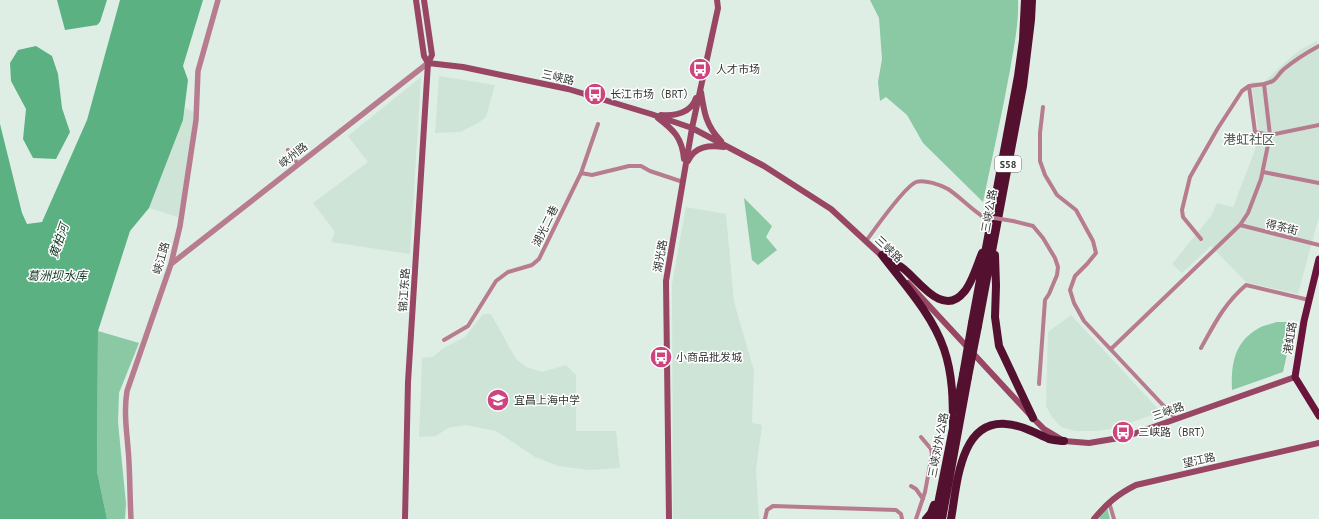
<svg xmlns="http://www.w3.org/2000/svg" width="1319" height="519" font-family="'PT Sans','Noto Sans SC',sans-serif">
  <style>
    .built { fill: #cee4d6 }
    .green { fill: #8ac9a4 }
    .water { fill: #5bb182 }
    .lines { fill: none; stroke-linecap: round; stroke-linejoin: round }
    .minor { stroke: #b77c8f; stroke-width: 4 }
    .tertiary { stroke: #b77c8f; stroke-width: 5.5 }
    .secondary { stroke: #984664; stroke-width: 6 }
    .trunk { stroke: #6a143b; stroke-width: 7 }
    .motorway { stroke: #54112f; stroke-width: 8 }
    .minor-bridge { stroke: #b77c8f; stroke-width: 4 }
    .motorway-bridge { stroke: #54112f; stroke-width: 8 }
    .labels { text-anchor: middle; stroke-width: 3; stroke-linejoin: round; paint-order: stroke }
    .shield { fill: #fff; stroke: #707471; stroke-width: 1 }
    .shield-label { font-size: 10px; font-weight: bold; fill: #323834 }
    .poi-label { font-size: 11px; fill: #323834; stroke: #fff; text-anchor: start }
    .street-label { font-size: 11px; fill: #323834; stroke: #fff }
    .water-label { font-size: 12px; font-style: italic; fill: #133825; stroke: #fff }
    .quarter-label { font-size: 13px; fill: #4b5850; stroke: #fff }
  </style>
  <rect width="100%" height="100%" fill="#dfeee5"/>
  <!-- built -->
  <path class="built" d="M1317,41l2,11v164l-21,78 -49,-11 -4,-2 -34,-35 -29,27 -10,-9 39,-48 6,-13 16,4 22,-57 4,-16 -8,-52 12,1 27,-25 10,-8z
    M439,76l56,9 -9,32 -8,6 -18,9 -25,1z
    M421,77l-11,177 -79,-12 4,-10 -22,-29 55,-41 -20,-26z
    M185,108l9,4 -6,48 -10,57 -29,-9 34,-88z
    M686,207l40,7 8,88 20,69 -2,52 10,2 -6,45 3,49h-86l-1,-235z
    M483,314h8l25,45 10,8 16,5 24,-7 10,10v56h40l4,37 -31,2 -31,-4 -23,-9 -39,-26 -30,-6 -18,3 -12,8 -17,1 3,-79 11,-1 9,-8 23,-12z
    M1071,315l90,97 -49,17 -17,2h-20l-14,-4 -9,-10 -6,-11 2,-74z"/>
  <!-- green -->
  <path class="green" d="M870,0h148c1,23 -4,47 -8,70 -8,44 -18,88 -27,132l-60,-59 -16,-28 -21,-18 -6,4 -2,-19 4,-23 -3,-41z
    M744,198l28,28 -6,11 11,13 -19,15 -6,-5z
    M1277,322h17l-11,50 -51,18c-1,-26 2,-48 27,-62 5,-3 12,-4 18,-6z
    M98,331l41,12 -20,50 -1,29 8,82 -1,15h-18l-10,-48z
    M1105,507h2l3,12h-11z"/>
  <!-- water -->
  <path class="water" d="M57,0h50l-7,22 -3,3 -32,5z
    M120,0h83l-20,66 5,14 -5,40 -34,88 -19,23 -32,100 -1,140 10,48h-107v-395l22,89 5,11 15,-2 45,-102z
    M36,46l16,10 6,18 4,34 8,24 -14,27 -23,-1 -10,-19 3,-30 -15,-28 -1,-18 8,-13z"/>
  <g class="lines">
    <!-- minor -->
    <path class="minor" d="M1249,86l6,46 15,3 49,-10
      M1043,107l-3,26v28l5,14 12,20 19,15 17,31 3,12 -9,11 -12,12 -5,14 4,13 10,18 92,98
      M288,150l10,14
      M1263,172l56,11
      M581,173l11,2 37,-9h12l9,5 33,11
      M1013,221l20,5 10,12 12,20 3,9 -1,8 -8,19 -4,6 -6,84
      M1240,225l79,20
      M1201,239l-18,-22 -1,-7 8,-33 28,-49 24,-37 7,-5 15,-2
      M866,241c9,-12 38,-54 50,-59 8,-3 25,3 32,7 12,8 22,19 34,27
      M444,340l24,-14 28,-45 12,-9 24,-7 7,-6 42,-86 17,-49
      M1201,348c14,-25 23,-44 45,-63l63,15
      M1111,349l129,-124 8,-12 13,-34 9,-44 -6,-51c14,-3 11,-7 20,-15 11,-9 22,-16 35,-23
      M911,486l5,3 7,10
      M1109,502l5,17
      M765,519l2,-9 6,-4 123,4 5,4 1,5
      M916,519l9,-27 7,-38 -1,-5 -10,-12"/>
    <!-- tertiary -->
    <path class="tertiary" d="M171,264l257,-201
      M131,519c-1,-19 -1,-38 -2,-56 -1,-25 -6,-48 -2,-72l44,-127 9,-38 16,-106 2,-49 20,-71"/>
    <!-- secondary -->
    <path class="secondary" d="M416,0l8,56 4,7
      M428,63l35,4 105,22 83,25 41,14 72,38 67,43 53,49
      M701,92c3,20 5,34 20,49
      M661,115c14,1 30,-2 35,-17
      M658,118c16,12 24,20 26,41
      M688,161c7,-15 21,-16 36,-14
      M908,283l125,135 11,11 20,12 25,2 36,-6 170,-60
      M405,519l3,-137 20,-319 4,-8 -8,-55
      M669,519l-3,-238 26,-153 26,-120 -1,-8
      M1094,519c13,-16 24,-25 42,-34l183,-42"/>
    <!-- trunk -->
    <path class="trunk" d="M1319,259l-15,62 -9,56 24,39"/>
    <!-- motorway -->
    <path class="motorway" d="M882,255c22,29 50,59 62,94 9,26 9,53 9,79
      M995,255l1,31 -1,31 4,29 34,72
      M888,259c5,3 11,6 16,10 15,12 39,49 60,23 8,-9 13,-27 18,-39
      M972,323l46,-247 5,-36 2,-40
      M978,326l45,-240 8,-66 1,-20
      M956,410l7,-35
      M926,519l5,-6 3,-8
      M935,519l19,-96
      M942,519l26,-142
      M951,519c6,-32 8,-99 55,-95 16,1 29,9 43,15 5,1 10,2 15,2"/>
    <!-- minor-bridge -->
    <path class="minor-bridge" d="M982,216l31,5"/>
    <!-- motorway-bridge -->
    <path class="motorway-bridge" d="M963,375l9,-52
      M968,377l10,-51"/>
  </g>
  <!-- icons -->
  <defs>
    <g id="bus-disc" transform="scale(1.15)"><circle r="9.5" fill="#ce447d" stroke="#fff"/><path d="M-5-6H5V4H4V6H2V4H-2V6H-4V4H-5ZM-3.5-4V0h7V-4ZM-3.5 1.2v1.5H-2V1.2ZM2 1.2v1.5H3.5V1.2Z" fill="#fff"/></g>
    <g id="school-disc" transform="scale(1.15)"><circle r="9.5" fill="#ce447d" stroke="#fff"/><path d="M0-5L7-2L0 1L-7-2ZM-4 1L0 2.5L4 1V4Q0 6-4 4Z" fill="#fff"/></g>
  </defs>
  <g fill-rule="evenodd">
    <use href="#bus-disc" x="700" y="69"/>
    <use href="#bus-disc" x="595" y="94"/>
    <use href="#bus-disc" x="661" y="357"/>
    <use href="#school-disc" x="498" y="400"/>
    <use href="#bus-disc" x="1123" y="432"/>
  </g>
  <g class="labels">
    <!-- shield labels -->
    <rect class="shield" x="995" y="156" width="26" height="16" rx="3"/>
    <g class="shield-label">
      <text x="1008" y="168">S58</text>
    </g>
    <!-- poi labels -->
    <g class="poi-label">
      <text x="716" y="73">人才市场</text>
      <text x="610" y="98">长江市场（BRT）</text>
      <text x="676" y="361">小商品批发城</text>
      <text x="514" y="404">宜昌上海中学</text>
      <text x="1138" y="436">三峡路（BRT）</text>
    </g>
    <!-- street labels -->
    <g class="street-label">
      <text transform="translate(558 77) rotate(13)" y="4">三峡路</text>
      <text transform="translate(293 155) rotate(-38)" y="4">峡州路</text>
      <text transform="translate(989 211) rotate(-80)" y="4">三峡公路</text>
      <text transform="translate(545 226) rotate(-64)" y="4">湖光二巷</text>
      <text transform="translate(1282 227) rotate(14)" y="4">得茶街</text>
      <text transform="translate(889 249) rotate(44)" y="4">三峡路</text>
      <text transform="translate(660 256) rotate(-80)" y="4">湖光路</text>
      <text transform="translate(161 258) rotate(-74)" y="4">峡江路</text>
      <text transform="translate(404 290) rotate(-86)" y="4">锦江东路</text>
      <text transform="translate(1290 338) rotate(-81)" y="4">港虹路</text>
      <text transform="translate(1168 411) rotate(-19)" y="4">三峡路</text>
      <text transform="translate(938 445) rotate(-79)" y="4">三峡对外公路</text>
      <text transform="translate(1199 460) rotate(-13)" y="4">望江路</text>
    </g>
    <!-- water labels -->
    <g class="water-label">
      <text transform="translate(59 241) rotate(-71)" y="4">黄柏河</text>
      <text x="57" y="280">葛洲坝水库</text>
    </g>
    <!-- quarter labels -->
    <g class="quarter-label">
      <text x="1249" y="144">港虹社区</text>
    </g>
  </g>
</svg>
